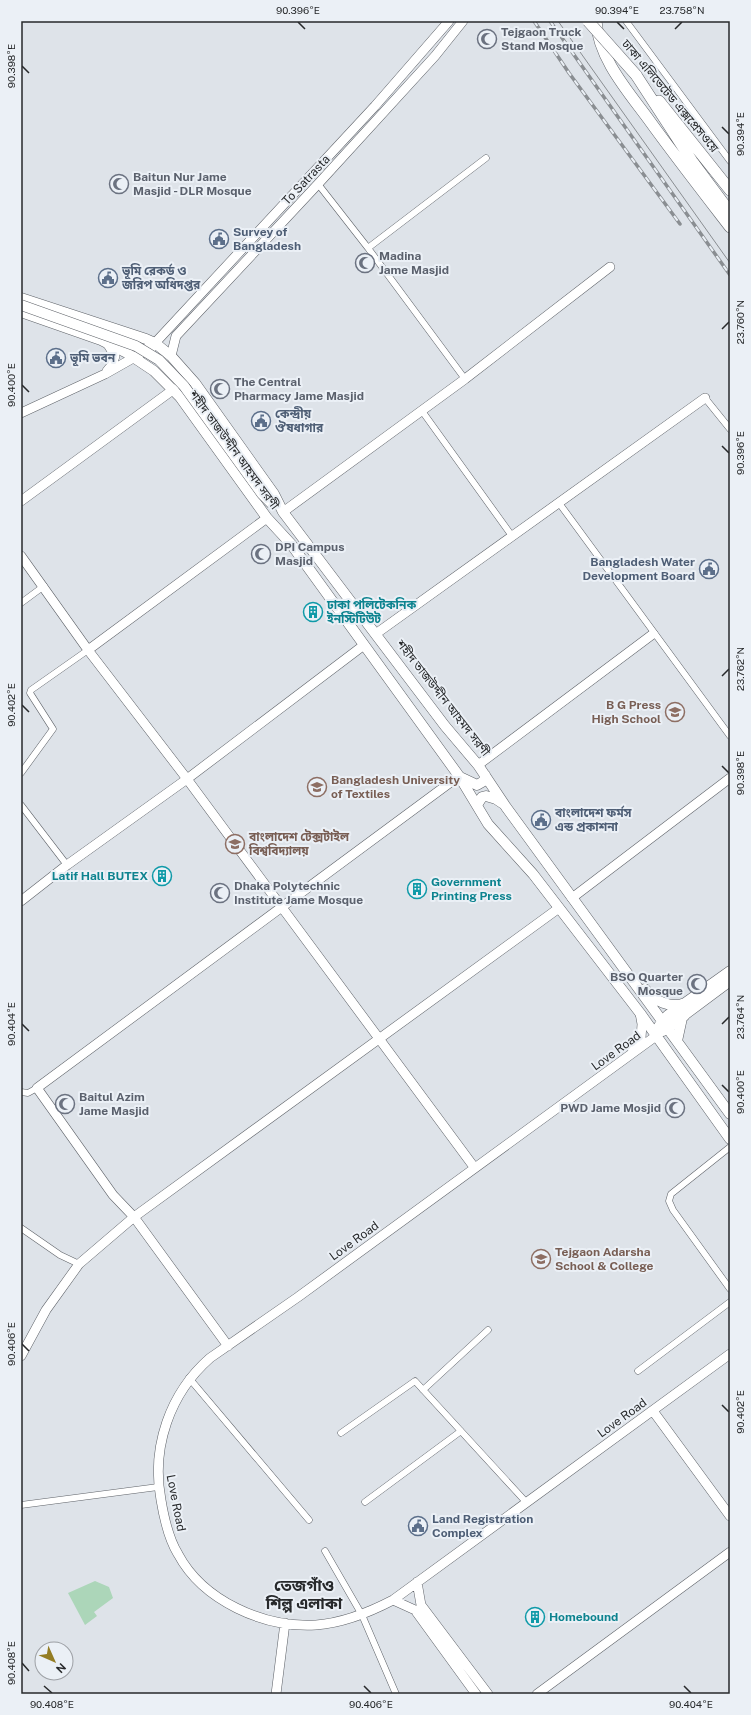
<svg xmlns="http://www.w3.org/2000/svg" width="751" height="1715" font-family="'Public Sans','Noto Sans Bengali',sans-serif">
  <style>
    .green { fill: #acd6b9 }
    .lines { fill: none; stroke-linecap: round; stroke-linejoin: round }
    .street-casing { stroke: #5e6268; stroke-width: 7 }
    .secondary-casing { stroke: #5e6268; stroke-width: 10 }
    .primary-casing { stroke: #5e6268; stroke-width: 11 }
    .highway-casing { stroke: #5e6268; stroke-width: 12 }
    .street { stroke: #fff; stroke-width: 6 }
    .secondary { stroke: #fff; stroke-width: 9 }
    .primary { stroke: #fff; stroke-width: 10 }
    .highway { stroke: #fff; stroke-width: 11 }
    .tram { stroke: #8a8e92; stroke-width: 1 }
    .rail-casing { stroke: #8a8e92; stroke-width: 3.5 }
    .rail { stroke: #ebf0f6; stroke-width: 2; stroke-dasharray: 6; stroke-linecap: butt }
    .primary-bridge-casing { stroke: #5e6268; stroke-width: 11; stroke-linecap: butt }
    .highway-bridge-casing { stroke: #5e6268; stroke-width: 12; stroke-linecap: butt }
    .primary-bridge { stroke: #fff; stroke-width: 10 }
    .highway-bridge { stroke: #fff; stroke-width: 11 }
    .ticks { fill: none; stroke: #27292b; stroke-width: 1.5 }
    .labels { text-anchor: middle; stroke-width: 4; stroke-linejoin: round; paint-order: stroke }
    .worship-label { font-size: 12px; font-weight: bold; fill: #5b616d; stroke: #ebf0f6; text-anchor: start }
    .street-label { font-size: 12px; fill: #27292b; stroke: #ebf0f6 }
    .service-label { font-size: 12px; font-weight: bold; fill: #4e5e75; stroke: #ebf0f6; text-anchor: start }
    .culture-label { font-size: 12px; font-weight: bold; fill: #0d838f; stroke: #ebf0f6; text-anchor: start }
    .education-label { font-size: 12px; font-weight: bold; fill: #785e54; stroke: #ebf0f6; text-anchor: start }
    .district-label { font-size: 16px; font-weight: bold; fill: #27292b; stroke: #ebf0f6 }
    .neatline { fill: none; stroke: #27292b; stroke-width: 1.5 }
    .ticks-label { font-size: 10px; text-anchor: middle; fill: #27292b }
  </style>
  <rect width="100%" height="100%" fill="#dee3e9"/>
  <!-- green -->
  <path class="green" d="M95,1581l14,6 4,11 -19,14 3,4 -12,9 -17,-32z"/>
  <g class="lines">
    <!-- street casing -->
    <g class="street-casing">
      <path id="street" d="M626,21l104,140
        M318,184l50,64 97,131
        M368,248l118,-90
        M705,398l25,31
        M422,411l90,125
        M559,503l171,233
        M21,603l23,-17
        M21,773l32,-44 -23,-36 1,-3 57,-40
        M21,805l46,60
        M21,1092l7,1 9,-5
        M730,1147l-59,47 -2,7 4,9 57,79
        M21,1228l39,27 19,9
        M638,1371l92,-69
        M189,1378l120,142
        M423,1390l65,-60
        M341,1433l74,-52 111,121
        M365,1502l96,-71
        M21,1505l137,-18
        M325,1551l37,64 34,79"/>
    </g>
    <!-- secondary casing -->
    <g class="secondary-casing">
      <path id="secondary" d="M107,343l8,13 -3,9 -5,6
        M155,343l220,-237 74,-85
        M171,356l5,-20 142,-152 117,-128 28,-35
        M21,413l84,-39 30,-17
        M21,501l153,-112
        M283,512l182,-133 145,-112
        M21,556l67,94 99,129 287,388
        M377,633l328,-235
        M88,650l179,-132
        M478,765l175,-131
        M572,898l158,-120
        M21,901l46,-36 120,-86 177,-134
        M656,1036l-358,261 -88,61c-40,35 -59,89 -49,142 3,18 7,38 17,54 25,47 86,74 138,71 27,-2 54,-13 77,-25l337,-246
        M631,1047l10,-9 1,-14 -2,-11
        M228,1346l-94,-129 -21,-22 -76,-107 422,-312
        M21,1356l25,-46 33,-46 55,-47 425,-309
        M653,1411l77,105
        M417,1582l4,23 67,89
        M393,1600l22,10 61,84
        M276,1694l9,-71
        M537,1694l193,-142"/>
    </g>
    <!-- primary casing -->
    <g class="primary-casing">
      <path id="primary" d="M21,298l125,41 9,4 -3,4
        M21,312l80,28 26,13 27,18 26,26 87,121 24,26 168,232 29,48 45,50 107,139 90,126
        M138,355l17,-12 16,13 24,27 79,111 9,18 162,214 33,39 28,42 224,307
        M460,777l17,8 7,-4 1,-6
        M477,805l5,-8 4,-1 10,3 6,4
        M645,989c9,12 26,20 40,14l45,-32
        M659,1026l9,-11 16,-11
        M663,1031l67,-50
        M677,1041l5,-23 3,-3"/>
    </g>
    <!-- highway casing -->
    <g class="highway-casing">
      <path id="highway" d="M596,21c3,38 31,69 53,99 26,36 54,72 81,107
        M636,75l56,86 38,51
        M659,101l71,89"/>
    </g>
    <!-- street -->
    <use href="#street" class="street"/>
    <!-- secondary -->
    <use href="#secondary" class="secondary"/>
    <!-- primary -->
    <use href="#primary" class="primary"/>
    <!-- highway -->
    <use href="#highway" class="highway"/>
    <!-- tram -->
    <path class="tram" d="M558,21l172,242"/>
    <!-- rail casing -->
    <g class="rail-casing">
      <path id="rail" d="M534,21l35,52 111,151
        M550,21l180,254"/>
    </g>
    <!-- rail -->
    <use href="#rail" class="rail"/>
    <!-- primary-bridge casing -->
    <g class="primary-bridge-casing">
      <path id="primary-bridge" d="M21,305l115,41 23,14 25,26 78,108 10,10"/>
    </g>
    <!-- highway-bridge casing -->
    <g class="highway-bridge-casing">
      <path id="highway-bridge" d="M588,21l48,54"/>
    </g>
    <!-- primary-bridge -->
    <use href="#primary-bridge" class="primary-bridge"/>
    <!-- highway-bridge -->
    <use href="#highway-bridge" class="highway-bridge"/>
  </g>
  <!-- ticks -->
  <path class="ticks" d="M298,22l7,7M617,22l7,7M675,29l7,-7M22,66l7,7M722,127l7,7M722,329l7,-7M22,385l7,7M722,446l7,7M722,676l7,-7M22,705l7,7M722,766l7,7M22,1024l7,7M722,1024l7,-7M722,1085l7,7M22,1344l7,7M722,1405l7,7M22,1663l7,8M44,1686l8,7M364,1686l7,7M684,1686l7,7"/>
  <!-- icons -->
  <defs>
    <g id="mosque-ring" transform="scale(1)"><circle r="9.5" fill="#ebf0f6" stroke="#6b7280" stroke-width="1.5"/><path d="M3.5-4.9A6 6 0 1 0 3.5 4.9A5 5 0 1 1 3.5-4.9Z" fill="#6b7280"/></g>
    <g id="civic-ring" transform="scale(1)"><circle r="9.5" fill="#ebf0f6" stroke="#5c6f8a" stroke-width="1.5"/><path d="M-.6-6.5H3V-4.5H.6V-3L4-1V1h2V6H-6V1h2V-1L-.6-3ZM-1.2 2.5V6h2.4V2.5Z" fill="#5c6f8a"/></g>
    <g id="building-ring" transform="scale(1)"><circle r="9.5" fill="#ebf0f6" stroke="#0f9aa8" stroke-width="1.5"/><path d="M-4-6H4V6H1V3H-1V6H-4ZM-2.5-4.3h1.7v1.8h-1.7ZM.8-4.3h1.7v1.8H.8ZM-2.5-1h1.7V.8h-1.7ZM.8-1h1.7V.8H.8Z" fill="#0f9aa8"/></g>
    <g id="school-ring" transform="scale(1)"><circle r="9.5" fill="#ebf0f6" stroke="#8d6e63" stroke-width="1.5"/><path d="M0-5L7-2L0 1L-7-2ZM-4 1L0 2.5L4 1V4Q0 6-4 4Z" fill="#8d6e63"/></g>
    <g id="university-ring" transform="scale(1)"><circle r="9.5" fill="#ebf0f6" stroke="#8d6e63" stroke-width="1.5"/><path d="M0-5L7-2L0 1L-7-2ZM-4 1L0 2.5L4 1V4Q0 6-4 4Z" fill="#8d6e63"/></g>
  </defs>
  <g fill-rule="evenodd">
    <use href="#mosque-ring" x="487" y="39"/>
    <use href="#mosque-ring" x="119" y="184"/>
    <use href="#civic-ring" x="219" y="239"/>
    <use href="#mosque-ring" x="365" y="263"/>
    <use href="#civic-ring" x="108" y="278"/>
    <use href="#civic-ring" x="56" y="358"/>
    <use href="#mosque-ring" x="220" y="389"/>
    <use href="#civic-ring" x="261" y="421"/>
    <use href="#mosque-ring" x="261" y="554"/>
    <use href="#civic-ring" x="709" y="569"/>
    <use href="#building-ring" x="313" y="612"/>
    <use href="#school-ring" x="675" y="712"/>
    <use href="#university-ring" x="317" y="787"/>
    <use href="#civic-ring" x="541" y="820"/>
    <use href="#university-ring" x="235" y="844"/>
    <use href="#building-ring" x="162" y="876"/>
    <use href="#building-ring" x="417" y="889"/>
    <use href="#mosque-ring" x="220" y="893"/>
    <use href="#mosque-ring" x="697" y="984"/>
    <use href="#mosque-ring" x="65" y="1104"/>
    <use href="#mosque-ring" x="675" y="1108"/>
    <use href="#school-ring" x="541" y="1259"/>
    <use href="#civic-ring" x="418" y="1526"/>
    <use href="#building-ring" x="535" y="1617"/>
  </g>
  <g class="labels">
    <!-- worship labels -->
    <g class="worship-label">
      <text x="501" y="36">Tejgaon Truck<tspan x="501" dy="14">Stand Mosque</tspan></text>
      <text x="133" y="181">Baitun Nur Jame<tspan x="133" dy="14">Masjid - DLR Mosque</tspan></text>
      <text x="379" y="260">Madina<tspan x="379" dy="14">Jame Masjid</tspan></text>
      <text x="234" y="386">The Central<tspan x="234" dy="14">Pharmacy Jame Masjid</tspan></text>
      <text x="275" y="551">DPI Campus<tspan x="275" dy="14">Masjid</tspan></text>
      <text x="234" y="890">Dhaka Polytechnic<tspan x="234" dy="14">Institute Jame Mosque</tspan></text>
      <text x="683" y="981" text-anchor="end">BSO Quarter<tspan x="683" dy="14">Mosque</tspan></text>
      <text x="79" y="1101">Baitul Azim<tspan x="79" dy="14">Jame Masjid</tspan></text>
      <text x="661" y="1112" text-anchor="end">PWD Jame Mosjid</text>
    </g>
    <!-- street labels -->
    <g class="street-label">
      <text transform="translate(670 96) rotate(50)" y="4">ঢাকা এলিভেটেড এক্সপ্রেসওয়ে</text>
      <text transform="translate(306 180) rotate(-47)" y="4">To Satrasta</text>
      <text transform="translate(234 450) rotate(54)" y="4">শহীদ তাজউদ্দীন আহমদ সরণী</text>
      <text transform="translate(443 698) rotate(52)" y="4">শহীদ তাজউদ্দীন আহমদ সরণী</text>
      <text transform="translate(616 1051) rotate(-36)" y="4">Love Road</text>
      <text transform="translate(354 1241) rotate(-36)" y="4">Love Road</text>
      <text transform="translate(622 1418) rotate(-36)" y="4">Love Road</text>
      <text transform="translate(176 1503) rotate(79)" y="4">Love Road</text>
    </g>
    <!-- service labels -->
    <g class="service-label">
      <text x="233" y="236">Survey of<tspan x="233" dy="14">Bangladesh</tspan></text>
      <text x="122" y="275">ভূমি রেকর্ড ও<tspan x="122" dy="14">জরিপ অধিদপ্তর</tspan></text>
      <text x="70" y="362">ভূমি ভবন</text>
      <text x="275" y="418">কেন্দ্রীয়<tspan x="275" dy="14">ঔষধাগার</tspan></text>
      <text x="695" y="566" text-anchor="end">Bangladesh Water<tspan x="695" dy="14">Development Board</tspan></text>
      <text x="555" y="817">বাংলাদেশ ফর্মস<tspan x="555" dy="14">এন্ড প্রকাশনা</tspan></text>
      <text x="432" y="1523">Land Registration<tspan x="432" dy="14">Complex</tspan></text>
    </g>
    <!-- culture labels -->
    <g class="culture-label">
      <text x="327" y="609">ঢাকা পলিটেকনিক<tspan x="327" dy="14">ইনস্টিটিউট</tspan></text>
      <text x="148" y="880" text-anchor="end">Latif Hall BUTEX</text>
      <text x="431" y="886">Government<tspan x="431" dy="14">Printing Press</tspan></text>
      <text x="549" y="1621">Homebound</text>
    </g>
    <!-- education labels -->
    <g class="education-label">
      <text x="661" y="709" text-anchor="end">B G Press<tspan x="661" dy="14">High School</tspan></text>
      <text x="331" y="784">Bangladesh University<tspan x="331" dy="14">of Textiles</tspan></text>
      <text x="249" y="841">বাংলাদেশ টেক্সটাইল<tspan x="249" dy="14">বিশ্ববিদ্যালয়</tspan></text>
      <text x="555" y="1256">Tejgaon Adarsha<tspan x="555" dy="14">School &amp; College</tspan></text>
    </g>
    <!-- district labels -->
    <g class="district-label">
      <text x="304" y="1591">তেজগাঁও<tspan x="304" dy="18">শিল্প এলাকা</tspan></text>
    </g>
  </g>
  <!-- border -->
  <rect width="751" height="1715" fill="none" stroke="#ebf0f6" stroke-width="44"/>
  <!-- north arrow -->
  <g transform="translate(54 1661) rotate(135)"><circle r="19" fill="#ebf0f6" stroke="#9da0a5"/>
  <path d="M0-3L7 15L0 10L-7 15Z" fill="#947d24"/>
  <text y="-6" font-size="11" font-weight="bold" text-anchor="middle" fill="#27292b">N</text>
  </g>
  <rect x="22" y="22" width="707" height="1671" class="neatline"/>
  <g class="ticks-label">
    <text x="298" y="14">90.396°E</text>
    <text x="617" y="14">90.394°E</text>
    <text x="682" y="14">23.758°N</text>
    <text transform="translate(11 66) rotate(-90)" y="4">90.398°E</text>
    <text transform="translate(740 134) rotate(-90)" y="4">90.394°E</text>
    <text transform="translate(740 322) rotate(-90)" y="4">23.760°N</text>
    <text transform="translate(11 385) rotate(-90)" y="4">90.400°E</text>
    <text transform="translate(740 453) rotate(-90)" y="4">90.396°E</text>
    <text transform="translate(740 669) rotate(-90)" y="4">23.762°N</text>
    <text transform="translate(11 705) rotate(-90)" y="4">90.402°E</text>
    <text transform="translate(740 773) rotate(-90)" y="4">90.398°E</text>
    <text transform="translate(740 1017) rotate(-90)" y="4">23.764°N</text>
    <text transform="translate(11 1024) rotate(-90)" y="4">90.404°E</text>
    <text transform="translate(740 1092) rotate(-90)" y="4">90.400°E</text>
    <text transform="translate(11 1344) rotate(-90)" y="4">90.406°E</text>
    <text transform="translate(740 1412) rotate(-90)" y="4">90.402°E</text>
    <text transform="translate(11 1663) rotate(-90)" y="4">90.408°E</text>
    <text x="52" y="1708">90.408°E</text>
    <text x="371" y="1708">90.406°E</text>
    <text x="691" y="1708">90.404°E</text>
  </g>
</svg>
